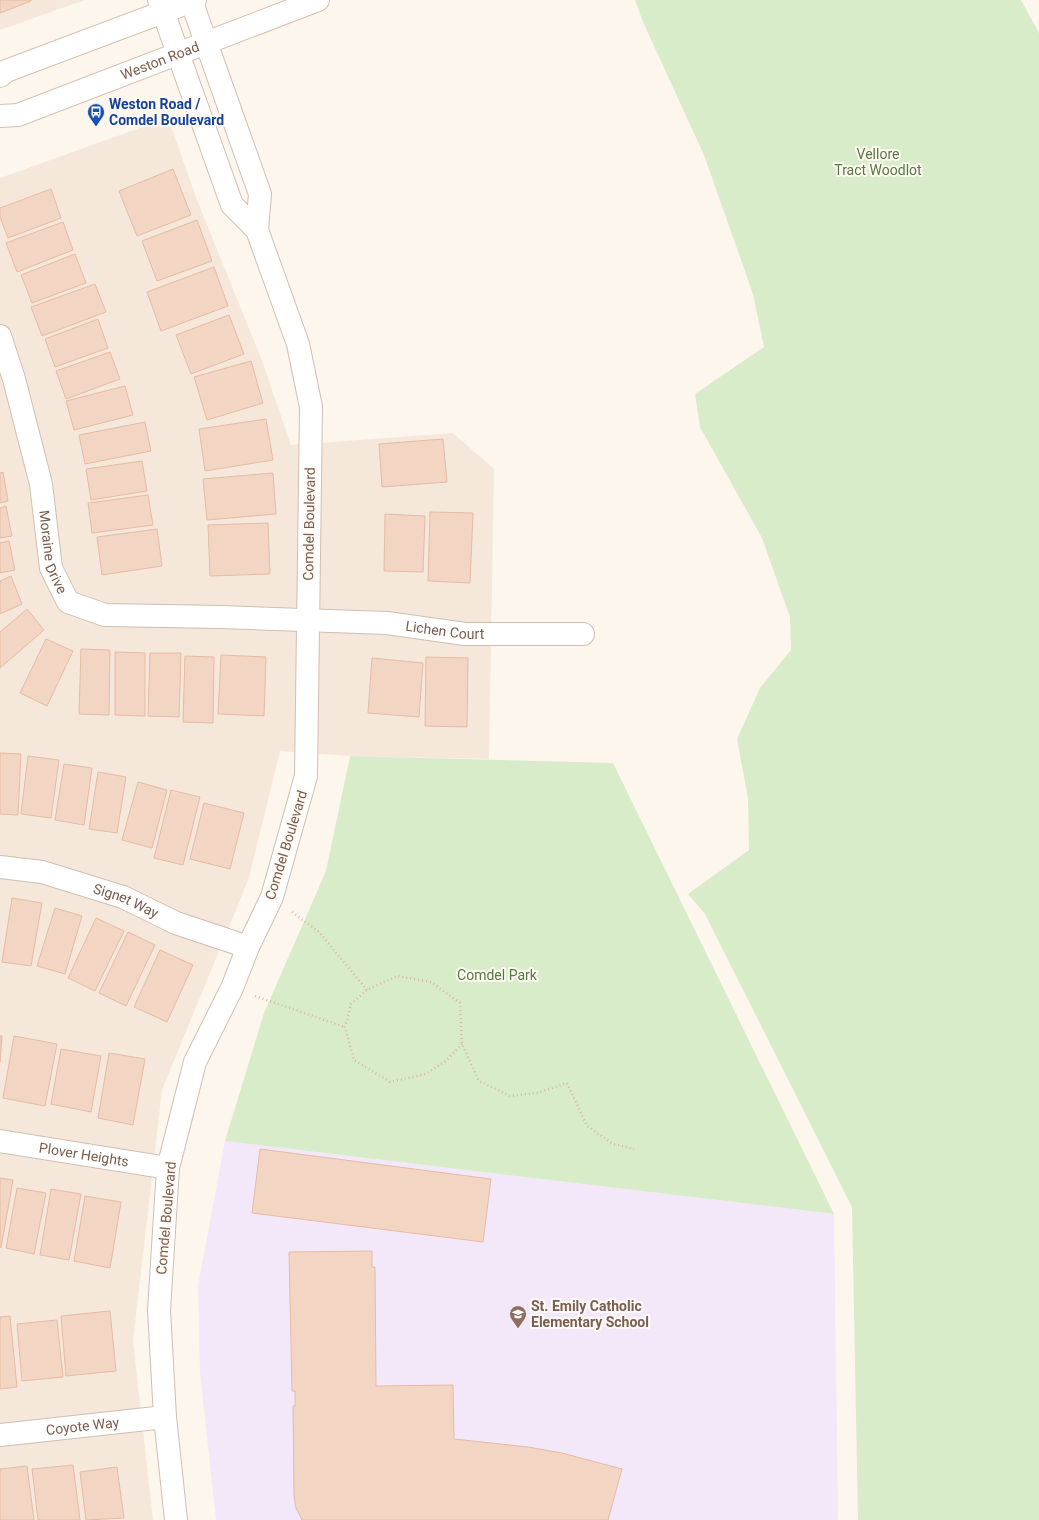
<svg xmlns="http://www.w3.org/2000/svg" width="1039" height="1520" font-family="Roboto,sans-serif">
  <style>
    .residential { fill: #f5e8da }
    .education { fill: #f3e8fa }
    .green { fill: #d8ecc9 }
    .building { fill: #f3d5c3; stroke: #e6bba3 }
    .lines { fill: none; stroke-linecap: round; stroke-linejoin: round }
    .minor-casing { stroke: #d1beb0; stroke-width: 24 }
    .tertiary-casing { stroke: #d1beb0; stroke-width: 24 }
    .secondary-casing { stroke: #d6c0b0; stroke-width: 24 }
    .path { stroke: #d9b8a5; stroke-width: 2.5; stroke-dasharray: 1 3; stroke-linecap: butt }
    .minor { stroke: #fff; stroke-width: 22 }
    .tertiary { stroke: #fff; stroke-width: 22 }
    .secondary { stroke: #fff; stroke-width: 22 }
    .labels { text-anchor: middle; stroke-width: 4; stroke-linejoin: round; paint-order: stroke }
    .street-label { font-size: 14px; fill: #7a5c4d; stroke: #fffaf3 }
    .transit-label { font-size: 14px; font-weight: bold; fill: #164399; stroke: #fffaf3; text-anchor: start }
    .park-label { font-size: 14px; fill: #537a41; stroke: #fffaf3 }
    .education-label { font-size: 14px; font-weight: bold; fill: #785e54; stroke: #fffaf3; text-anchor: start }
  </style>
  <rect width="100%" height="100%" fill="#fdf6ec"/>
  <!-- residential -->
  <path class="residential" d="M0,0h85l-85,30z
    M162,120l6,3 4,6 25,71 64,158 30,87 162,-12 41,36 -5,290 -139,-3 -70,-5 -31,127 -87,212 -29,251 20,179h-153v-1342z"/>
  <!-- education -->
  <path class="education" d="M225,1141l609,73 4,306h-622l-16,-147 -2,-87z"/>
  <!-- green -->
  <path class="green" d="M635,0h386l18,33v1487h-181l-6,-313 -147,-293 -17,-20 61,-44 -1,-52 -11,-59 23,-51 31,-38 -1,-33 -28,-79 -62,-111 -5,-33 69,-47 -11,-53 -49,-139 -61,-133z
    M350,756l263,7 221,451 -609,-73 39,-128 62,-142z"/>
  <!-- building -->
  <path class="building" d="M0,0h31v1l-31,12z
    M173,169l18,46 -54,21 -18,-45z
    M51,189l10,29 -53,20 -8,-21v-9z
    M197,220l15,41 -55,20 -15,-40z
    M63,222l10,28 -56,22 -11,-29z
    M75,254l11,29 -54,20 -11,-28z
    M214,267l14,39 -67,25 -14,-39z
    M95,284l11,28 -64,24 -11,-29z
    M229,315l15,39 -53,20 -15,-39z
    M98,319l10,29 -53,19 -10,-28z
    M110,352l10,27 -54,20 -10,-28z
    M251,361l12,42 -56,17 -13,-43z
    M125,386l8,29 -59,15 -8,-29z
    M266,419l7,41 -68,11 -6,-42z
    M145,422l6,29 -66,13 -6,-29z
    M443,439l4,43 -65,5 -3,-43z
    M142,461l5,30 -56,9 -5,-31z
    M3,472l5,29 -8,2v-30z
    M273,473l3,41 -69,6 -4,-41z
    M148,495l5,30 -61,8 -4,-30z
    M6,506l6,30 -12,2v-30z
    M430,512l43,1 -3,70 -42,-2z
    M385,514l40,2 -2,56 -39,-1z
    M268,523l2,51 -60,2 -2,-51z
    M157,529l5,37 -60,9 -5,-38z
    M9,541l6,29 -15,3v-30z
    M11,576l11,28 -22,10v-33z
    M27,609l17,21 -44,38v-36z
    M46,639l27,12 -26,55 -27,-13z
    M81,649l29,1 -1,65 -30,-1z
    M115,652l30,1v63l-30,-1z
    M150,653h31l-2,64 -31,-1z
    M221,655l45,2 -2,59 -46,-2z
    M185,656l29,1 -1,66 -30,-1z
    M426,657l42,1 -1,69 -42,-1z
    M372,658l51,5 -4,54 -51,-4z
    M0,753l21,1 -3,61 -18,-1z
    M28,756l31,4 -8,58 -30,-4z
    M64,764l28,4 -8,57 -29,-5z
    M98,772l28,5 -9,56 -28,-4z
    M138,782l29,8 -15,58 -30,-8z
    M171,790l29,7 -17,68 -29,-7z
    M204,803l40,10 -14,56 -40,-10z
    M12,898l30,5 -11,63 -29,-4z
    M55,908l27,8 -17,58 -28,-8z
    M96,918l28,13 -29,60 -27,-13z
    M128,932l27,13 -29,61 -27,-13z
    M160,950l33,15 -26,57 -33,-15z
    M0,1036h2l-2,26z
    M14,1036l43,8 -12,62 -42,-8z
    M61,1049l40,7 -10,56 -40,-8z
    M109,1053l36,6 -12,66 -35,-7z
    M260,1149l231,30 -8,63 -231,-29z
    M0,1178l13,2 -12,68 -1,-1z
    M17,1188l29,5 -12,61 -28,-6z
    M51,1189l30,5 -12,66 -29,-5z
    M85,1196l36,6 -11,66 -36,-7z
    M372,1251v16h3l1,119 77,-1 1,54 74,8 34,6 60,16 -14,51h-306l-6,-12 -2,-12 -1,-90h2v-15h-3l-3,-139z
    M110,1311l6,60 -50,5 -5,-60z
    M10,1316l7,71 -17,2v-72z
    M57,1320l6,57 -41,4 -5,-57z
    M73,1465l7,55h-42l-6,-51z
    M27,1466l7,54h-34v-51z
    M117,1467l7,51 -38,2 -6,-48z"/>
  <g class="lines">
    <!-- minor casing -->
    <g class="minor-casing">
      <g id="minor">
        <path id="s1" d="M0,336l14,43 27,105 10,84 17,34 37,13 116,2 166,6 78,11h118"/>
        <path id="s2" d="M0,867l42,5 81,25 53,26 72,24"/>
        <path id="s3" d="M0,1141l168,27"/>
        <path id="s4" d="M0,1435l165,-18"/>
      </g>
    </g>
    <!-- tertiary casing -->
    <g class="tertiary-casing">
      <path id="tertiary" d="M159,0l73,205 25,25 41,114 13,63 -5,369 -34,121 -24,50 -16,41 -37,74 -27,106 -9,142 6,107 11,103
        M191,0l69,194 -3,36"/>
    </g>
    <!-- secondary casing -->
    <g class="secondary-casing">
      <g id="secondary">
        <path d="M0,76l6,-5 189,-71"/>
        <path id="s5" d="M0,116l18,-1 300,-115"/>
      </g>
    </g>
    <!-- path -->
    <path class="path" d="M292,912l27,20 48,58
      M255,996l90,31
      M462,1044l-15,16 -21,14 -36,8 -36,-22 -9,-33 6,-23 16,-14 30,-14 34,6 29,21 2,41 17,37 31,15 27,-3 30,-10 20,43 26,18 21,5"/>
    <!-- minor -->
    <use href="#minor" class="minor"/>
    <!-- tertiary -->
    <use href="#tertiary" class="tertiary"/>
    <!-- secondary -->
    <use href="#secondary" class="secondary"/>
  </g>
  <!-- icons -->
  <defs>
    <g id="bus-pin" transform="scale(0.9)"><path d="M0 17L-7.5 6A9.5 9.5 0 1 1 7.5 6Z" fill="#1a4fb4" stroke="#fffaf3"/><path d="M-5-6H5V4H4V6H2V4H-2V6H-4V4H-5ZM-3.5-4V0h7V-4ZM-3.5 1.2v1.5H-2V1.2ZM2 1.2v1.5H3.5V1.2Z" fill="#fff"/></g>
    <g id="school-pin" transform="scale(0.9)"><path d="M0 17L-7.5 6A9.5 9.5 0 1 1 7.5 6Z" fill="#8d6e63" stroke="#fffaf3"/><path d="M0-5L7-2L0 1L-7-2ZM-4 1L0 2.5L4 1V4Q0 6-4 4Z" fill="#fff"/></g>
  </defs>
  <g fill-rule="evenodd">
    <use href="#bus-pin" x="96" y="112"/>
    <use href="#school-pin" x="518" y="1314"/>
  </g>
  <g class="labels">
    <!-- street labels -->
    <g class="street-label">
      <text dy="5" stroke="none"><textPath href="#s5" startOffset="170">Weston Road</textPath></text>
      <text transform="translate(309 524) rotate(-89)" y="5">Comdel Boulevard</text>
      <text dy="5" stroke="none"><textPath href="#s1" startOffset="223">Moraine Drive</textPath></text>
      <text dy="5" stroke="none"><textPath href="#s1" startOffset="656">Lichen Court</textPath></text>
      <text transform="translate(286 845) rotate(-73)" y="5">Comdel Boulevard</text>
      <text dy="5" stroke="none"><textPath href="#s2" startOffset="131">Signet Way</textPath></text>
      <text dy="5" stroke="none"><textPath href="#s3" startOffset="85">Plover Heights</textPath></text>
      <text transform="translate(166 1218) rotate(-85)" y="5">Comdel Boulevard</text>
      <text dy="5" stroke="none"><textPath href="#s4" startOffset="83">Coyote Way</textPath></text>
    </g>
    <!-- transit labels -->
    <g class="transit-label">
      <text x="109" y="109">Weston Road /<tspan x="109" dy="16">Comdel Boulevard</tspan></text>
    </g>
    <!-- park labels -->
    <g class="park-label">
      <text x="878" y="159">Vellore<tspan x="878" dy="16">Tract Woodlot</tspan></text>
      <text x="497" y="980">Comdel Park</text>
    </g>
    <!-- education labels -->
    <g class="education-label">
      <text x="531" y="1311">St. Emily Catholic<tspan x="531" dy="16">Elementary School</tspan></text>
    </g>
  </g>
</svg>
